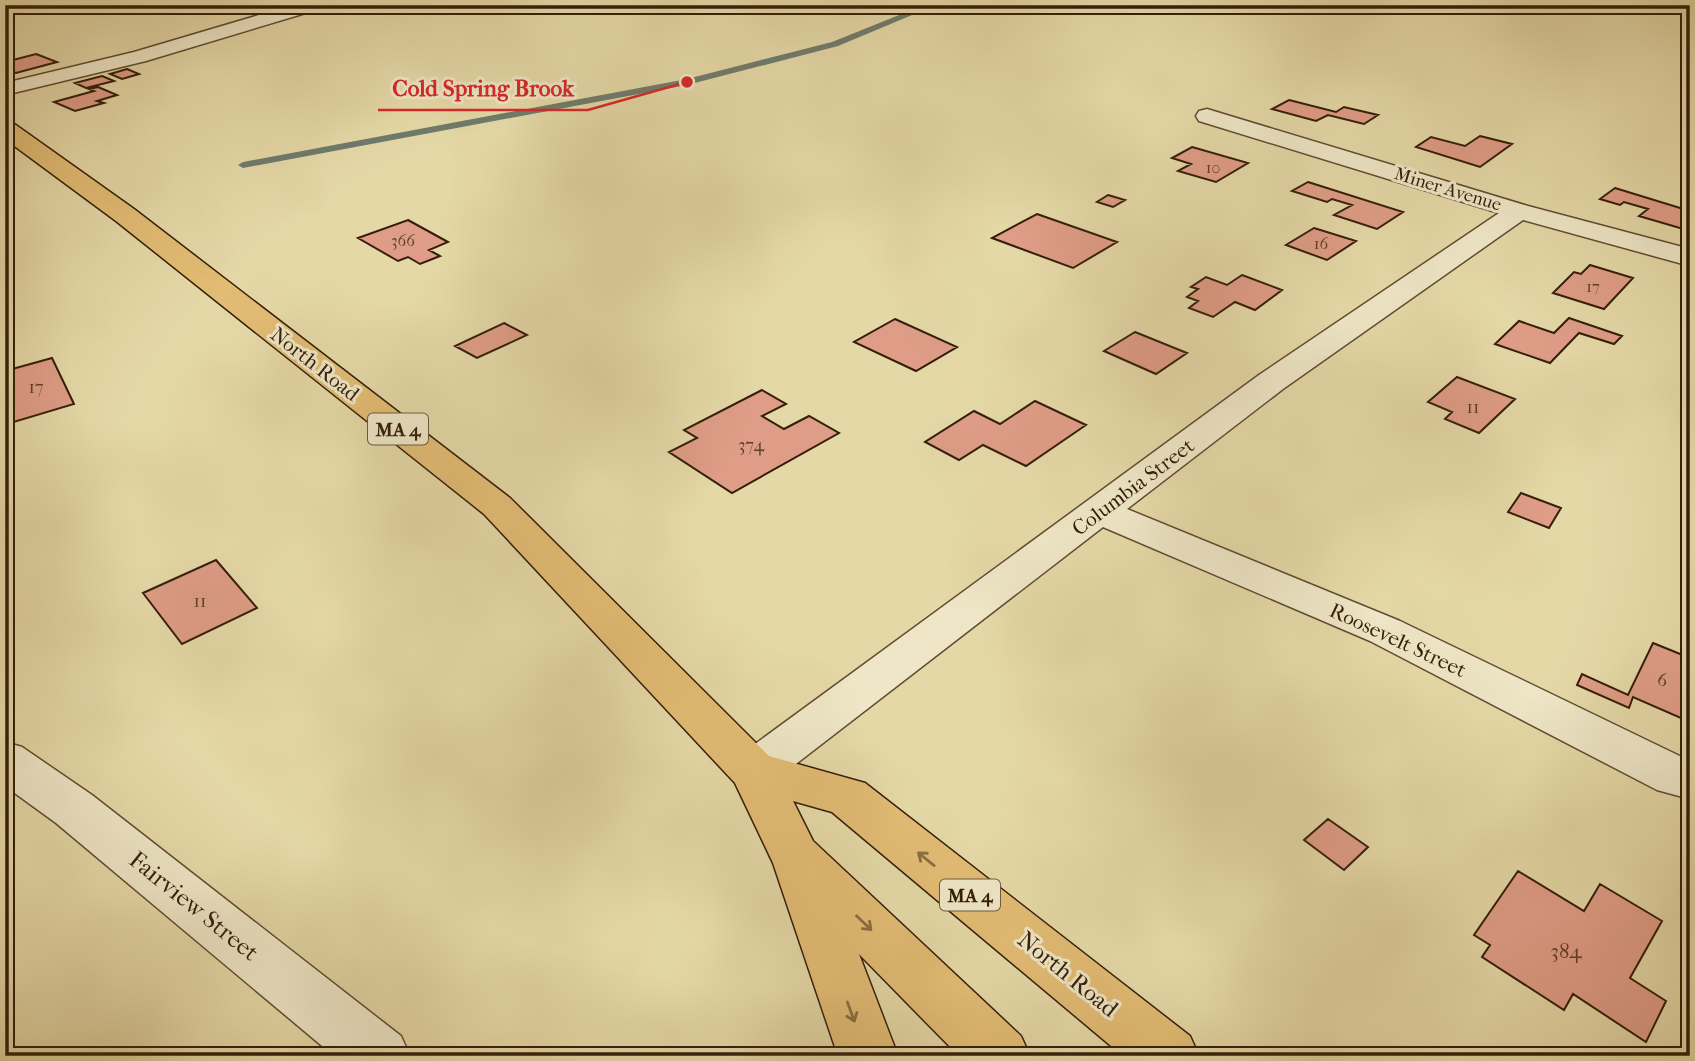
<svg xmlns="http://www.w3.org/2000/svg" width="1695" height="1061" font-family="'IM FELL French Canon',serif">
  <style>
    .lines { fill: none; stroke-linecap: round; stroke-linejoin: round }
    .stream { fill: #6f7b6c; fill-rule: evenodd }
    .building { fill: #df9d87; stroke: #341e0a; stroke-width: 2 }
    .street-casing { stroke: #604c31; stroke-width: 3 }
    .primary-casing { stroke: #341e0a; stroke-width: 3 }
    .street { fill: #eee6c6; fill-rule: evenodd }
    .primary { fill: #e2bc74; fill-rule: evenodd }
    .oneway { stroke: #8b6d3f }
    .labels { text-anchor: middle; stroke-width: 6; stroke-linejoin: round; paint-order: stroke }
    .far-number-label { font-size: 16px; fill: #5f3e29 }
    .far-street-label { font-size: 18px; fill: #341e0a; stroke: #eee6c6 }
    .number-label { font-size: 18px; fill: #5f3e29 }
    .shield { fill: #eee6c6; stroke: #6c5a42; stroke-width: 2 }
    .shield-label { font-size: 19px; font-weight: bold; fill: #341e0a }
    .street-label { font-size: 21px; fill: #341e0a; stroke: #eee6c6 }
    .near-number-label { font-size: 21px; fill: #5f3e29 }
    .near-street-label { font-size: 24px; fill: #341e0a; stroke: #eee6c6 }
    .leader { fill: none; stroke: #d62828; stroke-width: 2.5 }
    .callout-dot { fill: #d62828; stroke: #eee6c6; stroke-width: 2.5 }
    .callout-label { font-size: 23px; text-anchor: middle; font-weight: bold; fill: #d62828; stroke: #eee6c6; stroke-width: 6; stroke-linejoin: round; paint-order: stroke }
  </style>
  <rect width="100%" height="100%" fill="#e5d8a7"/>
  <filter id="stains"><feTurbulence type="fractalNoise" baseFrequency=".00286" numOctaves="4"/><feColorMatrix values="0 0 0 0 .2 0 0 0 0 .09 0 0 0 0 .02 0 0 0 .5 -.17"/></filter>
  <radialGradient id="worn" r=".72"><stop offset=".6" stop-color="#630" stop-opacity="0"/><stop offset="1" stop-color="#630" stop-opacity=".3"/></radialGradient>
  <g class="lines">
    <!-- stream -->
    <path class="stream" d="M924,5h12l-98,41 -151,39 -444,83 -5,-3 5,-3 444,-83 145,-37z"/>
  </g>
  <!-- building -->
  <path class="building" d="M36,54l21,8 -41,11 -11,-4v-7z
    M127,69l12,5 -17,5 -12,-5z
    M102,76l12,5 -28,7 -11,-5z
    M98,87l19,8 -20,6 7,2 -29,8 -21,-9 40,-11 -5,-2z
    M1289,100l47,12 8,-5 34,8 -14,9 -36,-9 -12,6 -44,-12z
    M1480,136l32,8 -32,23 -64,-20 15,-10 34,9z
    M1192,147l56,16 -32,19 -38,-11 13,-7 -19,-6z
    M1308,182l95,30 -26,17 -43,-14 18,-10 -20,-6 -5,3 -35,-11z
    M1615,188l75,23v20l-51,-15 9,-7 -24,-7 -4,3 -20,-6z
    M1108,195l17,5 -12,7 -16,-5z
    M1037,214l80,28 -44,26 -81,-30z
    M408,220l40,22 -19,8 11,6 -20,8 -12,-7 -10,4 -40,-23z
    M1314,228l42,13 -29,19 -41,-15z
    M1590,265l43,13 -29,31 -51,-16 21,-21 7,2z
    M1242,275l40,15 -27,20 -20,-8 -22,15 -24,-9 9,-7 -11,-4 11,-8 -7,-2 15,-10 21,8z
    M1569,318l53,18 -8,8 -35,-11 -29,30 -55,-19 24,-23 35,12z
    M895,319l62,28 -41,24 -62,-29z
    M504,323l23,12 -50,23 -22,-12z
    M1135,332l52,21 -31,21 -52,-23z
    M52,358l22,46 -67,20 -2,-53z
    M1457,377l58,22 -36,34 -34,-14 7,-7 -24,-10z
    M762,390l24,14 -24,12 22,13 25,-13 30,17 -107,60 -63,-41 28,-14 -13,-8z
    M1035,401l51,24 -60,41 -43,-21 -24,15 -34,-18 49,-31 26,13z
    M1521,493l40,15 -12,20 -41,-16z
    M216,560l41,48 -75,36 -39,-51z
    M1653,643l37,15v64l-57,-25 -4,11 -52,-23 5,-11 46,21z
    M1328,819l40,28 -24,23 -40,-30z
    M1518,871l66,40 16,-27 62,37 -32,57 36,23 -20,41 -73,-48 -9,16 -82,-53 8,-12 -16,-10z"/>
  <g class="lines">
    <!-- street casing -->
    <g class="street-casing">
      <path id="street" d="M293,5h29l-3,4 -173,52 -141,34v-12l129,-31z
        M1207,109l321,97 162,43v17l-167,-46 -240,169 -156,120 273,112 290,140v38l-33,-9 -287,-149 -267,-114 -333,257 -17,6 -17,-6 -7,-13 7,-13 523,-383 240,-162 -300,-92 -3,-5 3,-5z
        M5,742l17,5 70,48 309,241 9,20h-76l-278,-233 -51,-37z"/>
    </g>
    <!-- primary casing -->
    <g class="primary-casing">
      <path id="primary" d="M5,121l8,2 121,86 376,289 259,258 96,27 325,253 9,20h-76l-291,-244 -39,-11 20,40 208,195 9,20h-71l-100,-102 39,102h-60l-65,-193 -38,-80 -251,-269 -368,-293 -111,-82z"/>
    </g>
    <!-- street -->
    <use href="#street" class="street"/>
    <!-- primary -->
    <use href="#primary" class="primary"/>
  </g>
  <!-- one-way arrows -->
  <defs><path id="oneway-shaft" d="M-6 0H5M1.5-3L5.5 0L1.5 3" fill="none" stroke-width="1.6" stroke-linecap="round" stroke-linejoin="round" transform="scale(1.75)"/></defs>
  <g class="oneway">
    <use href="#oneway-shaft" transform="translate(926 859) rotate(-141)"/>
    <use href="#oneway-shaft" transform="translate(864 923) rotate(44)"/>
    <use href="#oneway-shaft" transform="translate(851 1012) rotate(70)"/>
  </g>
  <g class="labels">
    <!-- far-number labels -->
    <g class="far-number-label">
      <text x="1213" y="173">10</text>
      <text x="403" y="246">366</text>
      <text x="1321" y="249">16</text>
      <text x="1593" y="292">17</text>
    </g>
    <!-- far-street labels -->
    <g class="far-street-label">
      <text transform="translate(1448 189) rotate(17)" y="6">Miner Avenue</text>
    </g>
    <!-- number labels -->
    <g class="number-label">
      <text x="36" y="393">17</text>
      <text x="1473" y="413">11</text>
      <text x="751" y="451">374</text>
      <text x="200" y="607">11</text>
      <text x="1662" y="686">6</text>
    </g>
    <!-- shield labels -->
    <g class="shield">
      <rect x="368" y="413.5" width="60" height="31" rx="5"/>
      <rect x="940" y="879.5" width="60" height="31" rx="5"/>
    </g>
    <g class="shield-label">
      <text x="398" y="436">MA 4</text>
      <text x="970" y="902">MA 4</text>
    </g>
    <!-- street labels -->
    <g class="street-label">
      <text transform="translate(315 364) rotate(38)" y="7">North Road</text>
      <text transform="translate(1133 487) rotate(-37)" y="7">Columbia Street</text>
      <text transform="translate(1398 640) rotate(25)" y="7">Roosevelt Street</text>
    </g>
    <!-- near-number labels -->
    <g class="near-number-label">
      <text x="1566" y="958">384</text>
    </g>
    <!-- near-street labels -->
    <g class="near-street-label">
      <text transform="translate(194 906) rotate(39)" y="8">Fairview Street</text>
      <text transform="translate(1068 974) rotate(39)" y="8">North Road</text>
    </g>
  </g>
  <!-- callouts -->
  <path class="leader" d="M687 82L588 110H378"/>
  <circle class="callout-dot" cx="687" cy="82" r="7"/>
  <g class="callout-label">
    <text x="483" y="96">Cold Spring Brook</text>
  </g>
  <!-- margin -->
  <rect width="1695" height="1061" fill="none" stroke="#e5d8a7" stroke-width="28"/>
  <rect x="7" y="7" width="1681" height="1047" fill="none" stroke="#341e0a" stroke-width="3.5"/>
  <rect x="14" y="14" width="1667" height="1033" fill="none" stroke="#341e0a" stroke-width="2"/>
  <rect width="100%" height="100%" filter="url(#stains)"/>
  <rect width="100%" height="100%" fill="url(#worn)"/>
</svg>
